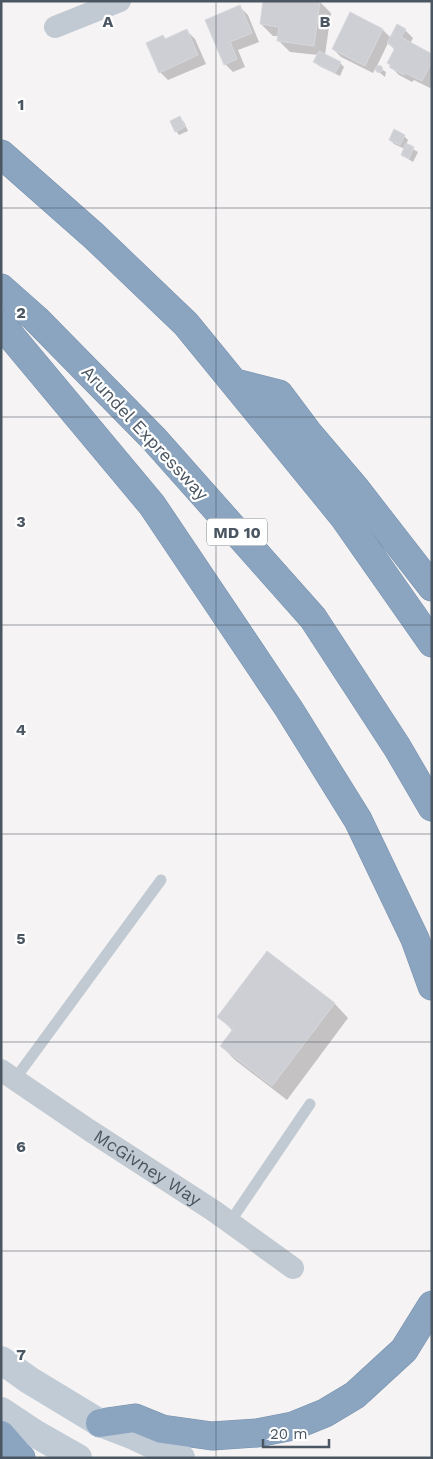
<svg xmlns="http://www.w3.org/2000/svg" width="433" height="1459" font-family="'Work Sans',sans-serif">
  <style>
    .shadow { fill: #0003 }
    .building { fill: #cdcfd5; stroke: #d7d9de }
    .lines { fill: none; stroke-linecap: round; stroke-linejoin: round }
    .motorway-casing { stroke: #7690ad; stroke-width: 29 }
    .service { stroke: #c1cad2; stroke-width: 11 }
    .minor { stroke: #c1cad2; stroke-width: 22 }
    .secondary { stroke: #c1cbd6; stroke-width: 28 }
    .motorway { stroke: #8ba5c1; stroke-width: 28 }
    .grid { fill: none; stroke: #4a5661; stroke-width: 1; stroke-opacity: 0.55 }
    .labels { text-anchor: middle; stroke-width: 4.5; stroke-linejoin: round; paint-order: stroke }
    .shield { fill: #fff; stroke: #808990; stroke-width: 1 }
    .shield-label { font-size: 16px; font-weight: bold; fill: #4a5661 }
    .street-label { font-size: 18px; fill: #4a5661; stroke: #fff }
    .grid-label { font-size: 16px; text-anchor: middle; font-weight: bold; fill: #4a5661; stroke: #fff; stroke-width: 4.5; stroke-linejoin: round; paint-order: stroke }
  </style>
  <rect width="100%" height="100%" fill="#f5f3f3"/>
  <!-- shadow -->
  <path class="shadow" d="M319,1l12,12 -6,42 15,8 4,4 -4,9 -21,-10 -4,-4 3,-7 -28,-3 -12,-12 1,-4h-6l-12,-12z
    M240,7l8,8 11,27 -21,8 7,17 -12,5 -8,-8 -18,-43z
    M351,14l32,16 8,8 14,-8 8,8 -3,6 22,11v30l-2,3 -16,-8 -2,2 -13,-7 -8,-8 -3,-4 7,-13 -7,-7 -11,23 9,6 -1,5 -10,-8 -2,4 -32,-16 -8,-8z
    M187,31l8,8 11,25 -38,16 -8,-8 3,-35 3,2z
    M180,118l4,4 4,9 -9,4 -3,-4z
    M404,136l4,4 -2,5 12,7 -5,10 -11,-7 3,-6 -11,-5 -4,-4z
    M268,953l67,51 13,14 -61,82 -52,-40 -14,-14 12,-15 -14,-14z"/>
  <!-- building -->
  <path class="building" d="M263,1h57l-6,45 -37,-5 2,-14 -19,-3z
    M240,5l12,28 -22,9 7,17 -13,6 -19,-45z
    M350,12l33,17 -18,37 -33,-17z
    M397,24l9,5 -5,8 31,17v8l-10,19 -17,-8 -1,2 -15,-8 2,-2 -4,-2 8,-15 -8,-5z
    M187,29l11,26 -39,18 -13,-30 17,-8 2,4z
    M319,51l22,11 -6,11 -22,-11z
    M375.5 69a3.5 3.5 0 1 1 7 0a3.5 3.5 0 1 1-7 0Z
    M180,116l5,11 -10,5 -5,-11z
    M394,129l11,6 -5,10 -11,-5z
    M406,143l8,4 -5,12 -8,-4z
    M267,951l68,52 -63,83 -52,-40 13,-17 -16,-12z"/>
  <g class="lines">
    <!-- motorway casing -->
    <g class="motorway-casing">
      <path id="motorway" d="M1,154l93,82 92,88 157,192 89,127
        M1,288l35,31 118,120 159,179 84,129 35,60
        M1,324l151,181 137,204 69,111 57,119 17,47
        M236,383l43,11 30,40 46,54 77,99
        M100,1423l35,-5 27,11 50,7 45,-3 36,-7 32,-13 30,-18 49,-45 28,-45
        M1,1435l20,23"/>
    </g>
    <!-- service -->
    <path class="service" d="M15,1079l146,-199
      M230,1222l80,-118"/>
    <!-- minor -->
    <g class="minor">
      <path d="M55,27l65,-26"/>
      <path id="s1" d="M1,1070l88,60 125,81 79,57"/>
    </g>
    <!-- secondary -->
    <path class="secondary" d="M1,1360l28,20 71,43 34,13 47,22
      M1,1411l33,22 44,25"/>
    <!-- motorway -->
    <use href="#motorway" class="motorway"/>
  </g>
  <!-- grid -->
  <path class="grid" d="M216,1v1457M1,208h431M1,417h431M1,625h431M1,834h431M1,1042h431M1,1251h431"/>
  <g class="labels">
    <!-- shield labels -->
    <rect class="shield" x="207" y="518.5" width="60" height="27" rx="4"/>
    <g class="shield-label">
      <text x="237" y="538">MD 10</text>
    </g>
    <!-- street labels -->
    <g class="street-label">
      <text transform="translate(145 433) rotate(47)" y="6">Arundel Expressway</text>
      <text dy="6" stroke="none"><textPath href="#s1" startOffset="176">McGivney Way</textPath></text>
    </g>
  </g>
  <g class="grid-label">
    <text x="108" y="27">A</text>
    <text x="325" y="27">B</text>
    <text x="21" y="110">1</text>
    <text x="21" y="318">2</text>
    <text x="21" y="527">3</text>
    <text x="21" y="735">4</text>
    <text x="21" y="944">5</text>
    <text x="21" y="1152">6</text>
    <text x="21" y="1360">7</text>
  </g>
  <!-- border -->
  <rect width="433" height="1459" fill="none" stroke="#4a5661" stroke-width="5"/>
  <!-- scale -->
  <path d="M263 1439v8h66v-8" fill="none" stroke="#4a5661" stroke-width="2.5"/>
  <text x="270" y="1439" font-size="15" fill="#4a5661" stroke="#ffffff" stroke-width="4" paint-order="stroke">20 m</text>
</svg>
